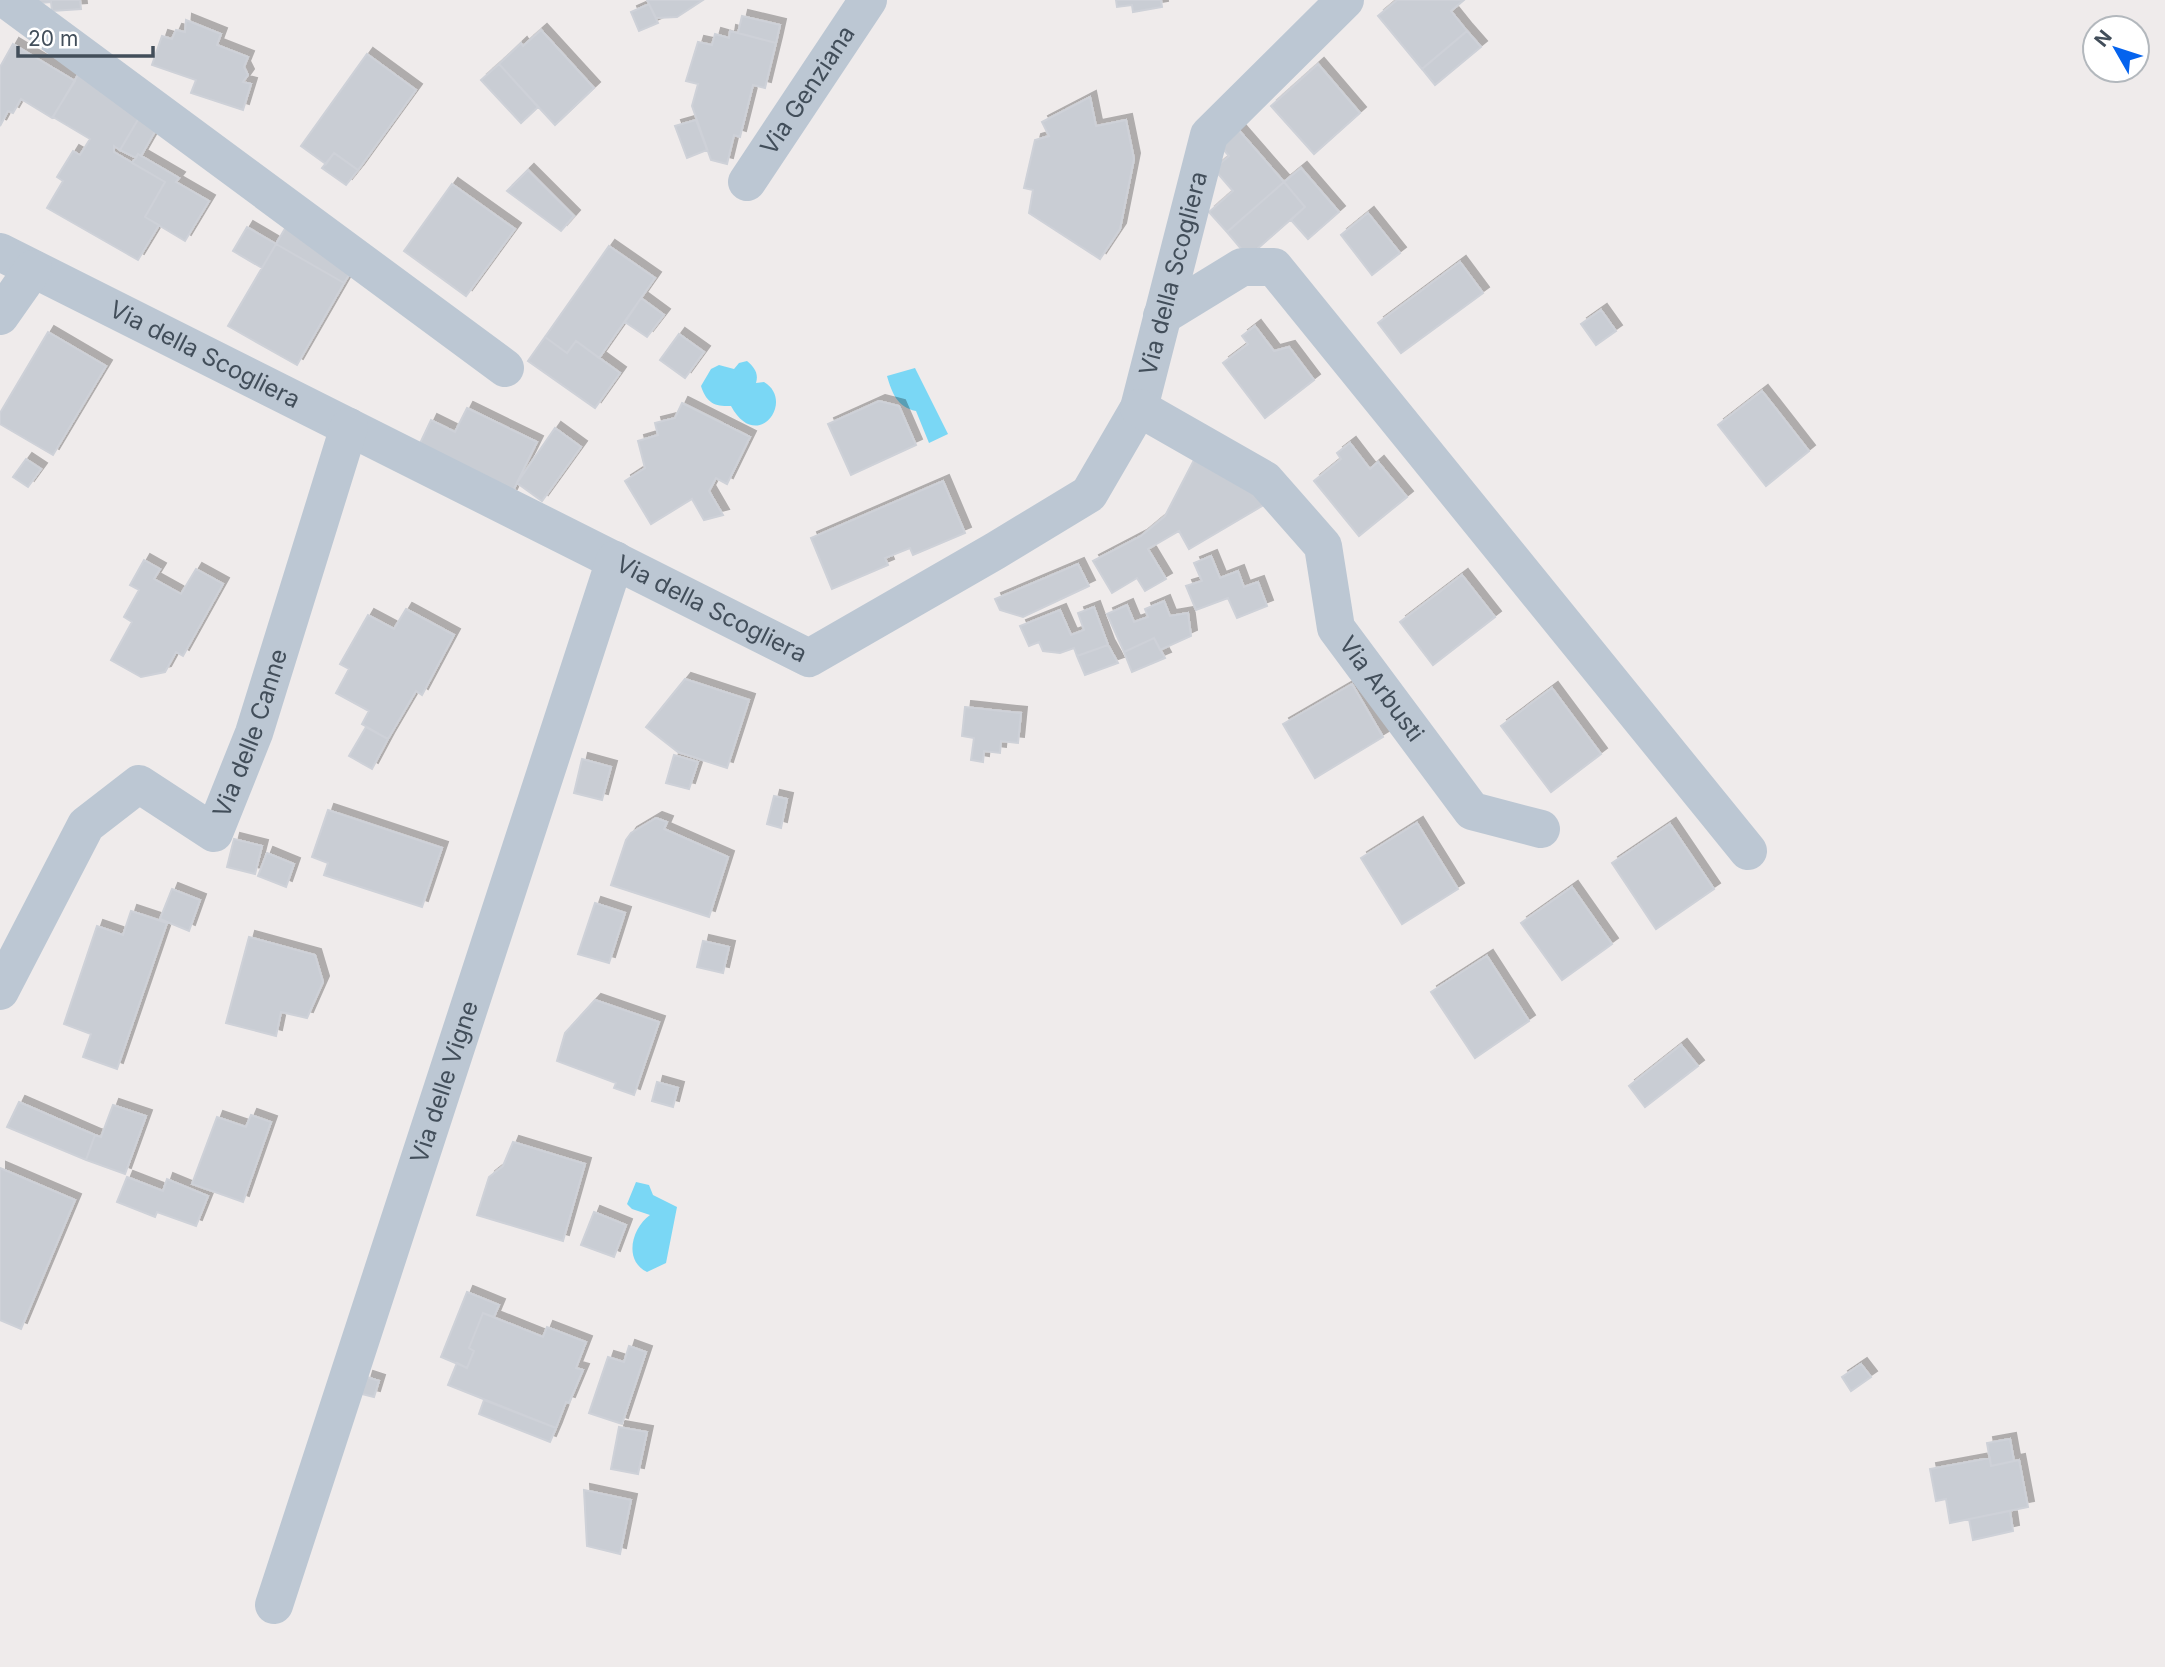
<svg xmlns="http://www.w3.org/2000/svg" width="2165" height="1667" font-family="Inter,sans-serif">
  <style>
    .water { fill: #7ad7f5 }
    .building { fill: #c9cdd4; stroke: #ced1d8; stroke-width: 2; filter: url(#shadow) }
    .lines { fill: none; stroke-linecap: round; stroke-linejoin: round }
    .street { stroke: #bcc7d3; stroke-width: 38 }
    .labels { text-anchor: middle; stroke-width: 7; stroke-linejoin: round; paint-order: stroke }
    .street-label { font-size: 24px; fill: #424e5a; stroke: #fff }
  </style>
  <defs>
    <filter id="shadow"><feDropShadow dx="6" dy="-6" stdDeviation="0" flood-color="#0004"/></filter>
  </defs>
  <rect width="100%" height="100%" fill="#efebeb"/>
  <!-- water -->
  <path class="water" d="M747,361c7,6 12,12 9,22l8,-1c32,19 -7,72 -33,24 -17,1 -25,-4 -30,-20l10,-17 8,-4 15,4 5,-6z
    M915,368l33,66 -19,9 -13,-32c-19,-4 -24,-18 -29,-35z
    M636,1182l13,3 4,10 24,12 -11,56 -19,9c-24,-12 -15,-44 3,-57l-18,-6 -5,-5z"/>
  <!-- building -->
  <path class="building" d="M28,0h52l1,9 -29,2 -1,-9 -22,2z
    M647,0h56l-26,17 -21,1z
    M1116,0h45l1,7 -29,5 -1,-7 -15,2z
    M1397,0h67l-13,11 16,20 -45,38 -44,-53z
    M649,4l9,19 -19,8 -8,-19z
    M742,16l38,9 -4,18 -38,-10z
    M186,20l35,14 -4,11 31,12 -4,10 4,8 -5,7 8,2 -8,26 -52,-17 5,-13 -44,-15 10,-29 10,3 4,-9 9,2z
    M541,30l53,58 -39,37 -56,-61 22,-21 2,3z
    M730,31l46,12 -11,45 -12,-3 -13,52 -6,-2 -7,29 -16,-4 -19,-54 6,-22 -12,-3 12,-39 14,3 3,-11 14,4z
    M1467,31l14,16 -46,38 -13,-16z
    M13,44l62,37 -23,37 -31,-19 -8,14 -5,-2 -8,15v-59z
    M367,54l49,36 -58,80 -24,-17 -8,11 -25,-18z
    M499,64l39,43 -17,16 -40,-43z
    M1318,64l42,49 -46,41 -43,-48z
    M79,73l64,38 -23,39 -6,-4v6l51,30 -20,35 14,8 -21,35 -91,-52 16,-27 -6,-4 16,-26 7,4 10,-16 -37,-22z
    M1090,97l6,29 30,-6 8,39 -14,70 -20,30 -71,-46 4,-23 -9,-2 11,-48 14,-4 -7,-14z
    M143,111l18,10 -20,35 -3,-2 -2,4 -16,-8z
    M696,120l11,30 -20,8 -12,-32z
    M1236,127l48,55 -57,50 -18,-20 24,-21 -19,-22 15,-13 -11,-13z
    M334,153l24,17 -12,15 -24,-17z
    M138,154l41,24 -3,4 33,19 -24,40 -40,-24 20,-35 -33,-19z
    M1301,168l38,44 -31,27 -17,-19 14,-13 -21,-25z
    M528,170l46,46 -13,15 -54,-40z
    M1284,182l21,25 -57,50 -21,-25z
    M452,184l63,45 -49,67 -62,-45z
    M1368,213l32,40 -28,22 -31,-40z
    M290,220l69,39 -15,24 -68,-39z
    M247,227l29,17 -14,24 -29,-17z
    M276,244l68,39 -47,82 -69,-39z
    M609,246l46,32 -56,80 -23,-17 -9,12 -22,-16z
    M1460,262l23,31 -82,60 -23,-30z
    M641,298l23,17 -17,22 -22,-15z
    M1601,310l15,21 -20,14 -15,-21z
    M1255,326l19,25 15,-4 25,33 -49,38 -42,-55 25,-19 -6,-8z
    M48,332l58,34 -53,89 -53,-31v-11z
    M679,334l25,18 -19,26 -25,-18z
    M545,337l22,16 9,-12 44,32 -25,35 -67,-47z
    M1762,391l47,60 -43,35 -48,-61z
    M879,401l20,5 17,39 -65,30 -23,-51z
    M682,403l68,34 -23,47 -11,-6 -7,13 14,24 -19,5 -12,-21 -41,25 -26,-43 20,-13 -7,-27 20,-6 -3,-12 20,-5z
    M467,408l70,34 -26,53 -96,-41 16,-34 24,12z
    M555,428l26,19 -39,54 -25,-18z
    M1350,443l20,26 8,-7 29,35 -48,39 -45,-55 27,-22 -4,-6z
    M1195,458l79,41 -85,50 -10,-18 -31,18 18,30 -21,12 -8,-13 -25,15 -19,-32 48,-25 24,-20z
    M26,459l15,10 -13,18 -15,-10z
    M943,481l22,52 -52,22 -3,-7 -25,10 3,7 -56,24 -21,-51z
    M1211,556l9,22 18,-7 6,16 14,-5 9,24 -30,12 -9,-20 -32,12 -10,-24 16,-5 -8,-18z
    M144,560l16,9 -6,10 27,15 15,-25 27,15 -40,72 -7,-4 -11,20 -24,5 -30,-17 21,-38 -8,-5 15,-27 -9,-5z
    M1078,564l11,22 -66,31 -23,-7 -5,-11z
    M1462,575l33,42 -62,48 -33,-43z
    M1164,601l6,15 18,-3 3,23 -31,14 -6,-12 -30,14 -17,-38 20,-9 7,17 14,-5 -3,-8z
    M1094,607l14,38 -31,11 -3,-8 -14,5 -17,-2 -4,-9 -10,4 -9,-20 40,-16 11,25 13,-5 -6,-17z
    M406,609l48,26 -32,60 -6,-4 -28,48 -26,-15 7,-13 -33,-18 13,-24 -9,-5 28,-49 26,14z
    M1154,638l11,20 -33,14 -8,-20z
    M1108,645l10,18 -33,12 -8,-19z
    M685,679l64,21 -22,68 -49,-16 -32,-25z
    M1352,684l31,53 -68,41 -32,-54z
    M1552,688l49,66 -50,38 -50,-66z
    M965,707l56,6 -3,30 -17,-2 -1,12 -16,-2 -1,11 -12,-2 3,-22 -12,-2z
    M366,727l22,12 -16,30 -23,-13z
    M674,755l24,7 -9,27 -23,-6z
    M582,759l29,8 -9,33 -28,-7z
    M774,796l13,3 -6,29 -14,-4z
    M328,810l114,38 -20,59 -98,-32 4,-12 -16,-6z
    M656,818l11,4 -3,7 64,28 -19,60 -98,-32 15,-45 5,-7z
    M1417,823l41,66 -56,35 -41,-66z
    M1670,824l44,65 -58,40 -44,-66z
    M234,839l28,7 -7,28 -28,-7z
    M267,853l27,11 -8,23 -28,-11z
    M1572,887l40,57 -50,36 -41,-57z
    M172,889l28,11 -11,31 -29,-12z
    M595,903l30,10 -16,50 -31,-9z
    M131,911l36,12 -50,146 -34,-12 8,-23 -27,-10 33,-98 26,9z
    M249,937l66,18 8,27 -16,36 -26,-6 -5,24 -50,-13z
    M703,941l26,6 -6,26 -26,-6z
    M1487,956l42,65 -54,37 -44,-66z
    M595,1000l64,22 -25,73 -20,-7 2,-5 -59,-22 8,-28z
    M1681,1045l17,21 -53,41 -16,-21z
    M657,1082l21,6 -5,19 -21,-6z
    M19,1102l76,33 -9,25 -79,-33z
    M113,1105l33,11 -21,58 -39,-14 9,-25 6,2z
    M251,1115l20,7 -28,80 -51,-18 25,-67 29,10z
    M513,1142l72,22 -22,77 -86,-26 12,-38 14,-11z
    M0,1168l75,32 -54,129 -21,-9z
    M127,1177l36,14 4,-12 41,17 -12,30 -39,-14 -2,5 -38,-15z
    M594,1212l32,13 -12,32 -33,-12z
    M467,1292l32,13 -5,12 -11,-4 -14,35 5,3 -7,17 -26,-11z
    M483,1313l60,24 4,-10 39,15 -10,26 7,2 -14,33 -3,-1 -10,26 -108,-43 9,-22 10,5 7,-17 -5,-3z
    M629,1346l17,6 -24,72 -33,-11 19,-56 16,5z
    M1861,1364l10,13 -20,14 -9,-14z
    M367,1377l12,4 -5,16 -12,-3z
    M484,1400l72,28 -6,14 -71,-28z
    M619,1427l28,5 -9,42 -27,-5z
    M2010,1439l4,22 -23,5 -4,-23z
    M1990,1458l1,8 28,-6 9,47 -78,16 -4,-24 -10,2 -6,-32z
    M584,1490l47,10 -11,54 -33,-8z
    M2010,1511l3,20 -40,9 -4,-21z"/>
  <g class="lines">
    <!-- street -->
    <g class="street">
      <path d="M7,0l498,368"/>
      <path id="s1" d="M747,182l121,-182"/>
      <path id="s2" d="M0,252l809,406 186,-107 94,-57 50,-86 70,-273 136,-135"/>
      <path d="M0,316l33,-47"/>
      <path d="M1162,316l80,-49h32l474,584"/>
      <path id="s3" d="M1139,408l126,72 58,66 13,82 136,183 69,18"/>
      <path id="s4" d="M0,991l86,-166 53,-41 75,49 40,-100 95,-306"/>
      <path id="s5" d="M274,1605l341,-1045"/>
    </g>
  </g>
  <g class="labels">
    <!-- street labels -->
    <g class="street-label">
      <text dy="8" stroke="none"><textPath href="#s1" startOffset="110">Via Genziana</textPath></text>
      <text dy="8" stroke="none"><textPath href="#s2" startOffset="1468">Via della Scogliera</textPath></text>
      <text dy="8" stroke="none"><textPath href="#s2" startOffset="229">Via della Scogliera</textPath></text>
      <text dy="8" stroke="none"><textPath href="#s2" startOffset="796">Via della Scogliera</textPath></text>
      <text dy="8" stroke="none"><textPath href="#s3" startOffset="392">Via Arbusti</textPath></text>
      <text dy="8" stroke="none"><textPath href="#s4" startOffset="450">Via delle Canne</textPath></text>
      <text dy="8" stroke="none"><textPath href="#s5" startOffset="550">Via delle Vigne</textPath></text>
    </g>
  </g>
  <!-- north arrow -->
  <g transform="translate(2116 49) rotate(309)"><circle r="33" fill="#ffffff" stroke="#b3b8bd" stroke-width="2"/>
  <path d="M0-5L12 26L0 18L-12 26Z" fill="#0563ee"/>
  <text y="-10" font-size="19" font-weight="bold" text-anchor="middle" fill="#424e5a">N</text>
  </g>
  <!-- scale -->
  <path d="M18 46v10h135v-10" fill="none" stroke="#424e5a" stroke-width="3.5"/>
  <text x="28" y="46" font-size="21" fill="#424e5a" stroke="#ffffff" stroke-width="5" paint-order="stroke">20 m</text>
</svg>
